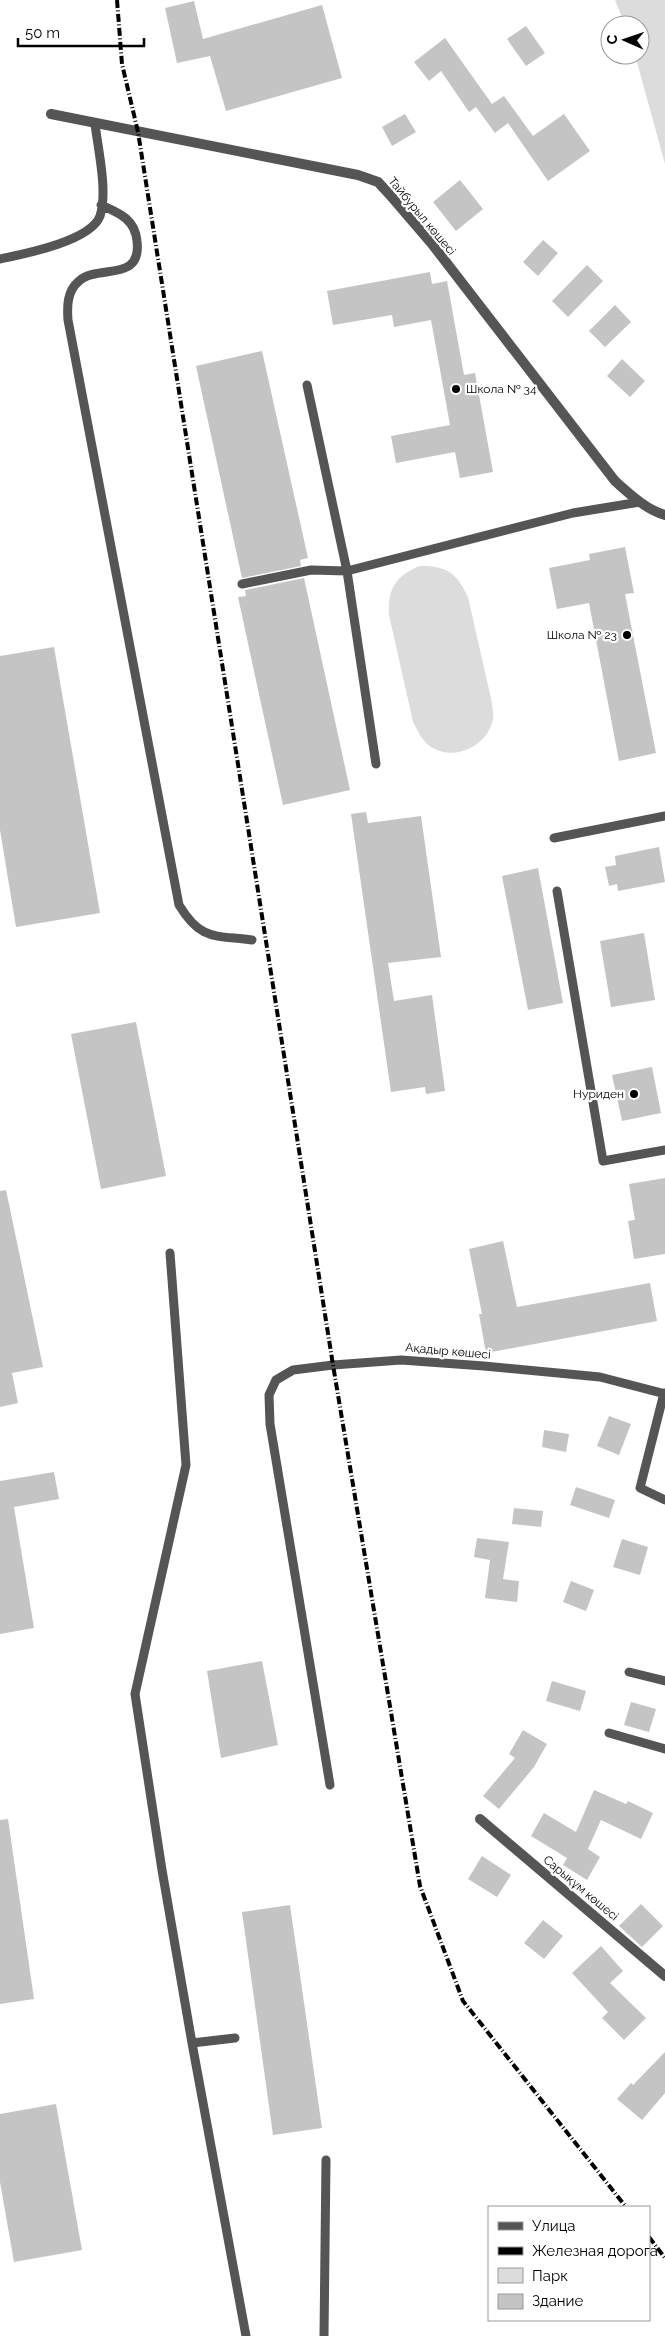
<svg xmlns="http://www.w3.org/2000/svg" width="665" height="2336" font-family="Raleway,sans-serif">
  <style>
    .green { fill: #dcdcdc }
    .building { fill: #c4c4c4 }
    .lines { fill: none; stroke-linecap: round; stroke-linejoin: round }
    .service { stroke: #555; stroke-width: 9 }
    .minor { stroke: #555; stroke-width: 10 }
    .rail { stroke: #000; stroke-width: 4; stroke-dasharray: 8 2.5 1 2.5; stroke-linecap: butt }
    .poi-dot { fill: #000; stroke: #fff; stroke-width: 2 }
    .labels { text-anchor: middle; stroke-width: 4.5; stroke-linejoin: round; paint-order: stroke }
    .street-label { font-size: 12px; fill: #000; stroke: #fff }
    .poi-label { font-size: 12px; fill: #000; stroke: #fff; text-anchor: end }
  </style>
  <rect width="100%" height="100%" fill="#fff"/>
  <!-- green -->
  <path class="green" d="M615,0h50v164l-30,-109h5v-30h-15z
    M419,566c27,-1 38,7 49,31l24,106c0,5 2,12 1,16 -5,27 -39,43 -62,28 -9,-6 -13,-16 -18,-25l-24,-107c-1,-27 6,-38 30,-49z"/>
  <!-- building -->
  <path class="building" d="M194,1l9,38 119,-34 20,73 -116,33 -16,-55 -33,7 -12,-55z
    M526,26l19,27 -19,13 -19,-27z
    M445,38l47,66 12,-8 29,40 31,-22 26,37 -42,30 -40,-58 -13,10 -19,-26 -7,5 -28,-41 -12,10 -15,-19z
    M405,114l11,18 -24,14 -10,-19z
    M460,180l23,29 -27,22 -23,-29z
    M543,240l15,13 -20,23 -15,-14z
    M587,265l16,16 -35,36 -16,-16z
    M430,272l2,12 15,-3 17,94 11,-2 18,99 -33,6 -5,-26 -59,11 -5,-27 59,-11 -19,-105 -37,7 -2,-12 -59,10 -6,-34z
    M615,305l16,17 -26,25 -16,-16z
    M262,351l46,207 -8,2 1,6 -59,12 -46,-212z
    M622,359l23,22 -15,16 -23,-21z
    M625,547l9,46 -9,1 31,159 -37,8 -30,-158 -32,6 -8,-41 41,-8 -1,-6z
    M304,578l46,212 -67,15 -45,-208 8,-1 -1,-6z
    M54,647l46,266 -84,14 -16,-97v-174z
    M366,812l2,11 53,-7 20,141 -53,6 6,38 38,-6 13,96 -19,3 -1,-7 -34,5 -40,-278z
    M659,847l6,35 -47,9 -1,-7 -8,2 -4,-19 11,-2 -1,-9z
    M538,868l25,135 -35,7 -26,-134z
    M644,933l11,67 -44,7 -11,-66z
    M136,1022l30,154 -65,13 -30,-155z
    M652,1067l9,46 -39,8 -10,-46z
    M665,1178v76l-31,5 -6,-38 7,-1 -6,-36z
    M6,1190l37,177 -31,6 6,30 -18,4v-216z
    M503,1241l14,66 133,-24 7,38 -171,32 -7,-39h3l-13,-65z
    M609,1416l22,8 -12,31 -22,-9z
    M544,1430l25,4 -3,18 -24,-5z
    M54,1472l5,27 -45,8 20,121 -34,6v-153z
    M576,1487l39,13 -6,18 -39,-13z
    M514,1508l29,3 -2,16 -29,-3z
    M477,1538l32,4 -6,37 16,2 -2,21 -32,-4 5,-38 -16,-3z
    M622,1539l26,8 -8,28 -27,-8z
    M571,1581l23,9 -8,21 -23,-9z
    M262,1661l16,84 -57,13 -14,-87z
    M552,1681l34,10 -6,20 -34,-10z
    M631,1702l25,7 -7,23 -25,-7z
    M523,1730l24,14 -13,23 -35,42 -16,-13 32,-38 -6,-4z
    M594,1790l32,14 2,-3 25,12 -12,26 -40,-19 -13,29 12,8 -13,23 -24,-15 4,-7 -36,-22 13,-23 32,19z
    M8,1819l26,180 -34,5v-184z
    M482,1856l29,19 -14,22 -29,-18z
    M641,1904l22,22 -21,21 -23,-21z
    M290,1905l32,223 -49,7 -31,-223z
    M543,1920l20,16 -19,23 -20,-16z
    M601,1946l22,25 -13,12 36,35 -22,22 -22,-22 6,-6 -36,-39z
    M665,2052v41l-23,27 -25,-21 14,-16 2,2z
    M56,2104l26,146 -68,12 -14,-80v-68z"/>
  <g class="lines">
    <!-- service -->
    <path class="service" d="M101,205c18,8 34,14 36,36 5,42 -39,23 -58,40 -12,10 -12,25 -11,39l111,585c22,36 35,30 73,35
      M0,259c24,-5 91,-18 100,-43 8,-24 -2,-67 -5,-92
      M307,385l40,186 226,-58 67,-11
      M242,584l69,-14 36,1 29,193
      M554,838l111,-22
      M557,891l46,270 62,-11
      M170,1253l16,212 -51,229 27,176 30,173 43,-5
      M664,1393l-24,95 25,12
      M629,1672l36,9
      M609,1733l56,16
      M330,1785l-60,-361 -1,-29 7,-15 17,-10 40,-5 68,-5 83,6 116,11 65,17
      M192,2043l54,293
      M324,2336l2,-176"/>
    <!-- minor -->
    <path class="minor" d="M51,114l307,61 20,7 12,13 42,49 183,237c15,13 30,28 50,34
      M480,1819l185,157"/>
    <!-- rail -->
    <path class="rail" d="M117,0l5,64 16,68 195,1233 87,521 43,115 163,206
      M649,2237l16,21"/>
  </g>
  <!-- markers -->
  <g class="poi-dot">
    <circle cx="456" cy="389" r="5"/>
    <circle cx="627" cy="635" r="5"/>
    <circle cx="634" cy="1094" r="5"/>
  </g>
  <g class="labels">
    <!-- street labels -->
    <g class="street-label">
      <text transform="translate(422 216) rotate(50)" y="4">Тайбурыл көшесі</text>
      <text transform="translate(448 1351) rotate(5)" y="4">Ақадыр көшесі</text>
      <text transform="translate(581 1888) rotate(40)" y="4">Сарықұм көшесі</text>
    </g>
    <!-- poi labels -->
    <g class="poi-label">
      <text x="466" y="393" text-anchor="start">Школа № 34</text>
      <text x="617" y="639">Школа № 23</text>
      <text x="624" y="1098">Нуриден</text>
    </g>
  </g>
  <!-- legend -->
  <rect x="488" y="2206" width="162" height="115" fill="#ffffff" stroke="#999999"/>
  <rect x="498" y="2222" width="25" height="8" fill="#555555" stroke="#999999"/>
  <text x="532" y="2231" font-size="15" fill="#000000">Улица</text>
  <rect x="498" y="2247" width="25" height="8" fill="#000000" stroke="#999999"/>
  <text x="532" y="2256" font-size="15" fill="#000000">Железная дорога</text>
  <rect x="498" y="2268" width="25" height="15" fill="#dcdcdc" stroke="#999999"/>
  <text x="532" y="2281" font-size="15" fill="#000000">Парк</text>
  <rect x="498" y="2294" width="25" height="15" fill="#c4c4c4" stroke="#999999"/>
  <text x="532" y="2306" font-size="15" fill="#000000">Здание</text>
  <!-- north arrow -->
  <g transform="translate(625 40) rotate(272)"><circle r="24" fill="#ffffff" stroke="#999999"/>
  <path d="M0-4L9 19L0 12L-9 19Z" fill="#000000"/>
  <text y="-8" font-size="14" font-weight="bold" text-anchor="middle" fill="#000000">С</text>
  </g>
  <!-- scale -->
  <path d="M18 38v8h126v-8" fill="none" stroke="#000000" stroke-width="2.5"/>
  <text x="25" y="38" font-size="15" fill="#000000" stroke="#ffffff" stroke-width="4" paint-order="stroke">50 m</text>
</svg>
